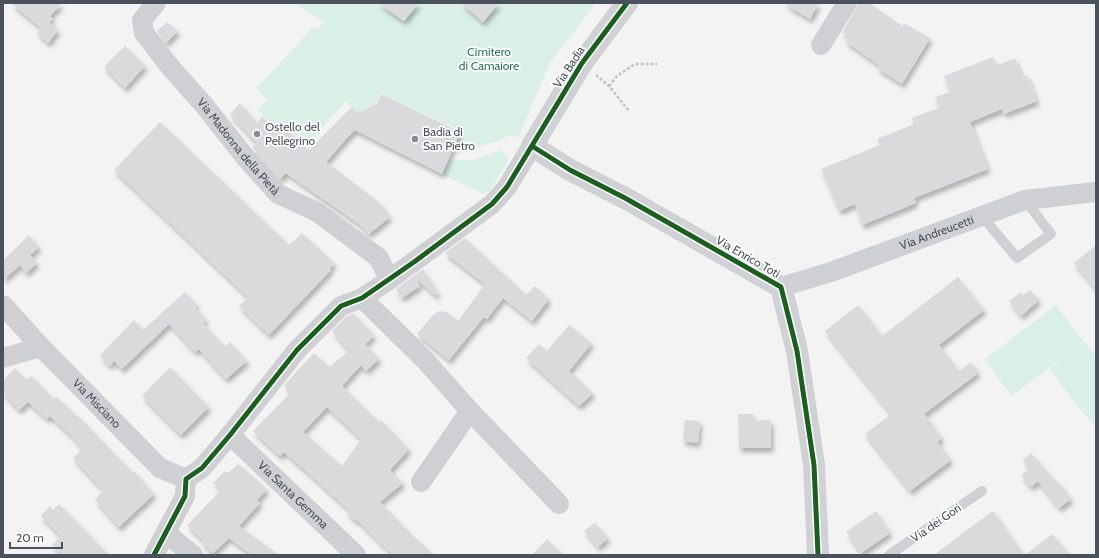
<svg xmlns="http://www.w3.org/2000/svg" width="1099" height="558" font-family="Cabin,sans-serif">
  <style>
    .green { fill: #daefe5 }
    .building { fill: #dadadc; fill-rule: evenodd; filter: url(#shadow) }
    .lines { fill: none; stroke-linecap: round; stroke-linejoin: round }
    .path { stroke: #bdc6c4; stroke-width: 2.5; stroke-dasharray: 3 2; stroke-linecap: butt }
    .lane { stroke: #ced0d3; stroke-width: 10 }
    .street { stroke: #ced0d3; stroke-width: 20 }
    .secondary { stroke: #cfd1d4; stroke-width: 22 }
    .cycleway-casing { stroke: #fff; stroke-width: 8 }
    .cycleway { stroke: #1b5e20; stroke-width: 5 }
    .poi-dot { fill: #868a92; stroke: #fff; stroke-width: 1.5 }
    .labels { text-anchor: middle; stroke-width: 3.5; stroke-linejoin: round; paint-order: stroke }
    .park-label { font-size: 12px; fill: #237859; stroke: #fff }
    .street-label { font-size: 12px; fill: #4b525d; stroke: #fff }
    .poi-label { font-size: 12px; fill: #4b525d; stroke: #fff; text-anchor: start }
  </style>
  <defs>
    <filter id="shadow"><feDropShadow dx="2.5" dy="4.5" stdDeviation="2" flood-color="#0004"/></filter>
  </defs>
  <rect width="100%" height="100%" fill="#f3f3f3"/>
  <!-- green -->
  <path class="green" d="M294,3h302l-32,42 -14,17 -32,76 -10,-3 -4,4 -44,14 -7,-1 9,-21 -82,-38 -4,11c-8,-1 -12,6 -14,13l-16,-16 -39,44 -25,-22 -6,4 -18,-17 9,-10 -10,-12 55,-60h6l6,-5z
    M501,150l8,9 -20,33 -7,1 -40,-19 7,-14h23z
    M1056,305l27,36 -71,55 -28,-36z
    M1084,341l12,16v72l-47,-60z"/>
  <!-- building -->
  <path class="building" d="M11,3h51l-12,13 3,3 -4,3 9,8 -10,13 -11,-10 4,-5z
    M378,3h41l-15,18z
    M461,3h38l-16,19z
    M783,3h36l-9,16z
    M859,3h10l33,23 2,-3 26,15 -28,46 -25,-16 2,-3 -34,-24 3,-4 -6,-4z
    M167,22l11,9 -12,12 -9,-12z
    M125,46l20,20 -20,22 -21,-21z
    M993,57l3,9 19,-8 7,19 5,-2 10,26 -33,13 -2,-5 -32,13 18,47 -74,29 2,5 -54,22 -7,-21 -16,7 -18,-42 59,-24 -3,-6 37,-15 -2,-6 27,-10 -4,-11 15,-5 -6,-16z
    M381,94l79,38 -18,42 -87,-44 -9,9 -20,23 54,41 10,14 -21,17 -10,-10 -73,-51 -6,6 -28,-32 5,-4 -27,-29 10,-11 17,20 5,-7 14,13 5,-5 28,26 43,-43 6,7 14,-9 5,-1z
    M160,122l129,123 13,-12 32,30 -4,5 1,2 -62,65 -30,-29 9,-9 -134,-127z
    M29,235l10,12 -9,8 7,8 -11,10 -6,-8 -17,15v-20z
    M465,238l61,57 9,-9 14,13 -17,22 -29,-23 -16,21 -3,-2 -35,43 -32,-26 15,-18 7,-5 8,1 11,9 27,-37 -40,-31z
    M1096,245v44l-22,-26z
    M423,269l15,24 -3,2 -19,-17 4,8 -18,12 -6,-9z
    M958,277l26,33 -45,35 20,26 12,-9 7,11 -54,41 18,24 -5,4 14,18 -41,31 -45,-57 26,-20 -66,-83 33,-26 24,31z
    M1030,290l9,10 -18,16 -12,-15 12,-9 2,3z
    M185,292l12,13 -2,3 11,12 -3,3 22,24 5,-5 17,19 -21,18 -27,-30 -4,3 -26,-28 -47,45 -8,-8 -4,5 -10,-11 34,-35 9,10z
    M354,313l20,23 -9,8 14,15 -13,12 -5,-6 -19,21 37,36 2,-2 28,29 -19,21 13,13 -23,19 33,34 21,19h-41l-36,-35 -1,1 -10,-9 2,-3 -43,-39 -21,-18 -4,4 -27,-25 38,-39 -7,-7 30,-32 15,14 20,-16 -17,-20 15,-15zM327,407l34,32 -19,27 -39,-34z
    M569,325l23,18 -23,28 24,22 -14,13 -53,-48 13,-14 8,7z
    M170,367l39,40 -28,28 -39,-39z
    M15,368l11,12 5,-4 23,23 2,-2 26,23 51,53 1,-2 20,23 -35,33 -24,-27 8,-10 -30,-32 9,-9 -10,-13 -22,-20 -3,3 -19,-17 -9,8 -16,-17v-13z
    M738,414h15l1,7 17,-1v28h-32z
    M685,420l15,1 -2,22 -15,-2z
    M1031,453l25,29 2,-1 13,18 -12,9 -21,-27 -7,6 -10,-12 8,-6 -6,-9z
    M238,464l29,25 -10,11 3,3 -21,23 40,29h-27l-23,-17 -16,15 -12,-11 2,-2 -16,-15 34,-35 -8,-7 12,-12 3,2z
    M59,504l12,12 38,39h-46l-11,-10 9,-9 -20,-20 9,-10 3,4z
    M876,511l14,22 -29,20 -15,-21z
    M993,511l31,44h-90l41,-31z
    M595,523l13,15 -10,9 -14,-16z
    M1052,534l18,21h-45z
    M547,539l16,16h-31z"/>
  <g class="lines">
    <!-- path -->
    <path class="path" d="M596,75l13,11 20,25
      M609,86l8,-10 18,-12h22"/>
    <!-- lane -->
    <path class="lane" d="M982,216l35,42 34,-24 -26,-34
      M889,555l93,-64"/>
    <!-- street -->
    <g class="street">
      <path id="s1" d="M156,3l-14,17 2,13 27,35 33,37 41,52 33,37 39,18 62,46 10,22"/>
      <path d="M821,45l26,-42"/>
      <path id="s2" d="M781,287l50,-15 194,-72 71,-8"/>
      <path d="M362,298l63,62 45,51 89,93"/>
      <path id="s3" d="M3,305l38,42 119,121 26,11"/>
      <path d="M3,358l38,-11"/>
      <path id="s4" d="M230,435l126,120"/>
      <path d="M421,482l49,-71"/>
      <path d="M166,533l27,22"/>
      <path d="M154,555l31,-59 1,-17 16,-11 28,-33 67,-85 44,-44 21,-8 27,-18 103,-76 15,-17 25,-41"/>
    </g>
    <!-- secondary -->
    <path class="secondary" d="M627,3l-45,60 -50,83 38,24 55,28 156,89 16,64 17,114 4,90"/>
    <!-- cycleway casing -->
    <g class="cycleway-casing">
      <path id="cycleway" d="M532,146l38,24 55,28 156,89 16,64 17,114 4,90
        M154,555l31,-59 1,-17 16,-11 28,-33 67,-85 44,-44 21,-8 52,-36 78,-58 15,-17 75,-124 45,-60"/>
    </g>
    <!-- cycleway -->
    <use href="#cycleway" class="cycleway"/>
  </g>
  <!-- markers -->
  <g class="poi-dot">
    <circle cx="257" cy="134" r="4"/>
    <circle cx="415" cy="139" r="4"/>
  </g>
  <g class="labels">
    <!-- park labels -->
    <g class="park-label">
      <text x="489" y="56">Cimitero<tspan x="489" dy="14">di Camaiore</tspan></text>
    </g>
    <!-- street labels -->
    <g class="street-label">
      <text transform="translate(569 67) rotate(-57)" y="4">Via Badia</text>
      <text dy="4" stroke="none"><textPath href="#s1" startOffset="183">Via Madonna della Pietà</textPath></text>
      <text dy="4" stroke="none"><textPath href="#s2" startOffset="165">Via Andreucetti</textPath></text>
      <text transform="translate(748 257) rotate(30)" y="4">Via Enrico Toti</text>
      <text dy="4" stroke="none"><textPath href="#s3" startOffset="136">Via Misciano</textPath></text>
      <text dy="4" stroke="none"><textPath href="#s4" startOffset="87">Via Santa Gemma</textPath></text>
      <text transform="translate(936 523) rotate(-35)" y="4">Via dei Gori</text>
    </g>
    <!-- poi labels -->
    <g class="poi-label">
      <text x="265" y="131">Ostello del<tspan x="265" dy="14">Pellegrino</tspan></text>
      <text x="423" y="136">Badia di<tspan x="423" dy="14">San Pietro</tspan></text>
    </g>
  </g>
  <!-- border -->
  <rect width="1099" height="558" fill="none" stroke="#4b525d" stroke-width="8"/>
  <!-- scale -->
  <path d="M10 542v6h52v-6" fill="none" stroke="#4b525d" stroke-width="2"/>
  <text x="16" y="542" font-size="12" fill="#4b525d" stroke="#ffffff" stroke-width="3" paint-order="stroke">20 m</text>
</svg>
